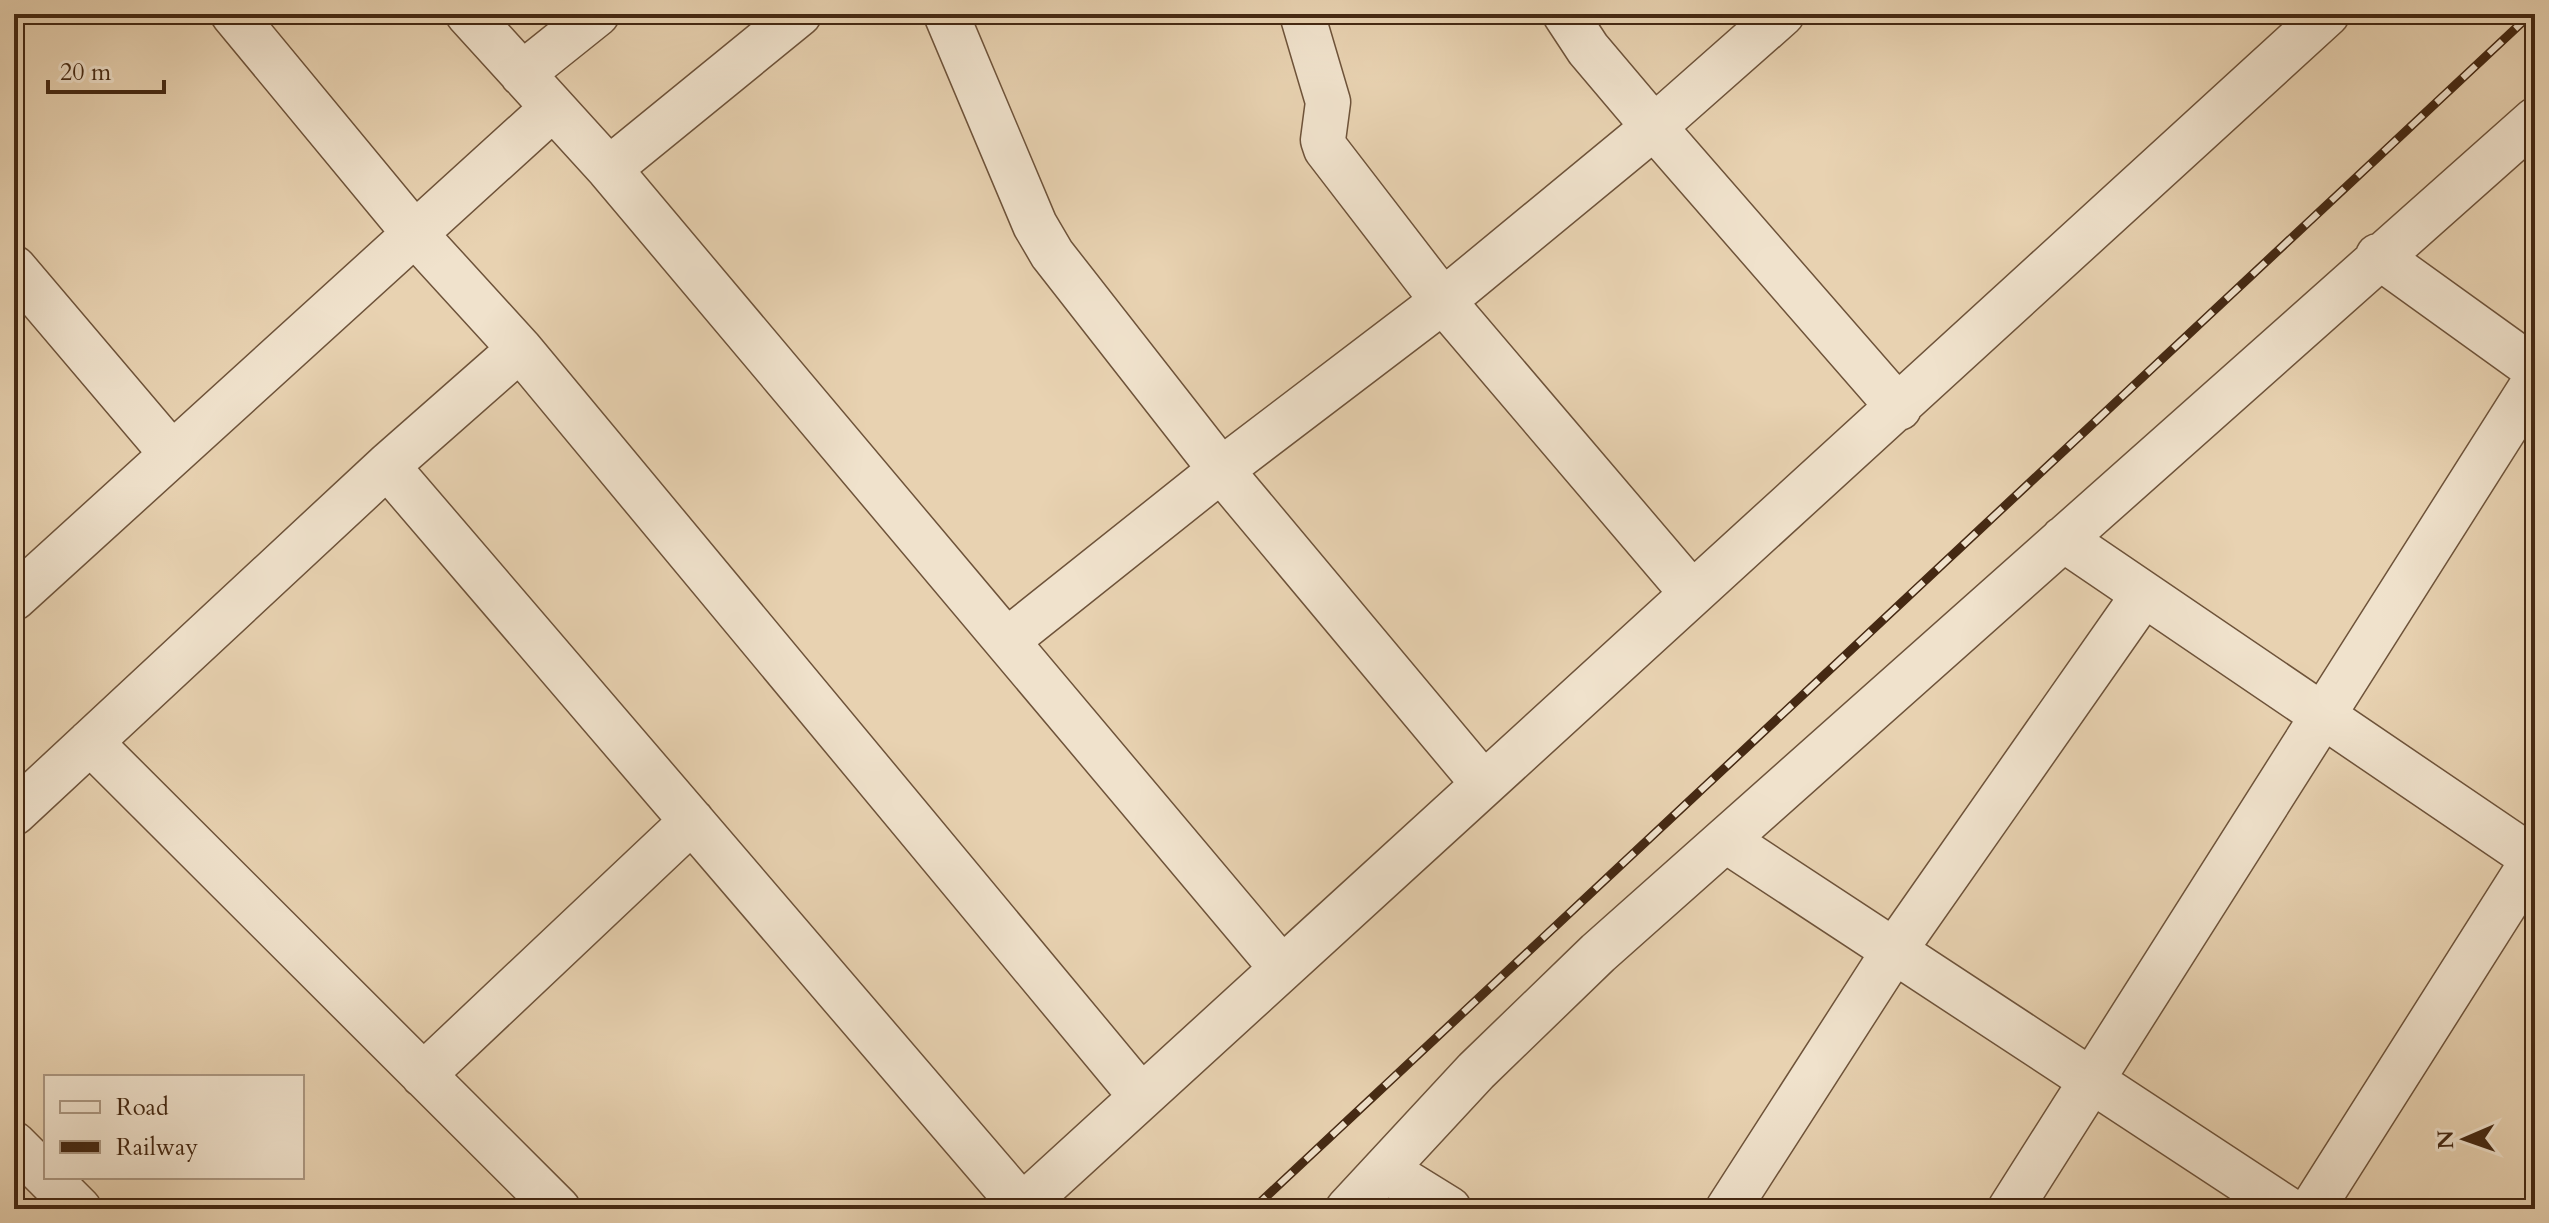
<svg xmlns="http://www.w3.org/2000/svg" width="2549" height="1223" font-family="Cardo,serif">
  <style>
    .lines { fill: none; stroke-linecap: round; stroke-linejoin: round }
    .street-casing { stroke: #6e533a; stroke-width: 47 }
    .street { stroke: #f0e2cc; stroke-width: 44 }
    .rail-casing { stroke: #452913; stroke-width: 9 }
    .rail { stroke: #f0e2cc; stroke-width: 6; stroke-dasharray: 18; stroke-linecap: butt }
  </style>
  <rect width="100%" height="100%" fill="#e8d2b1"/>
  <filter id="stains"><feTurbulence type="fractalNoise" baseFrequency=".0025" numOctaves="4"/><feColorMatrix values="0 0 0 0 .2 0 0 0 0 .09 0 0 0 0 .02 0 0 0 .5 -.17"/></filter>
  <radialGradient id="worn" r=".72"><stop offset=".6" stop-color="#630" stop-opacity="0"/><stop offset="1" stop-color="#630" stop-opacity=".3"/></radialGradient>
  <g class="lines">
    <!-- street casing -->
    <g class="street-casing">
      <path id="street" d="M233,14l182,220 105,115 620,746
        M468,14l141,155 671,797
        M946,14l89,211 17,29 169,216 261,312
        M1302,14l26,88 -5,38 3,9 117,152 248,291
        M1565,14l23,35 66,78 245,281
        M522,74l75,-60
        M609,169l190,-155
        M2378,256l157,113
        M14,268l158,186
        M520,349l-133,117 635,740
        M2063,539l471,320
        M14,598l539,-490
        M1009,639l212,-169 222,-169 211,-174 128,-113
        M90,742l468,467
        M14,813l373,-347
        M1727,841l560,368
        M423,1075l269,-254
        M14,1144l32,32
        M1386,1170l63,39
        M47,1177l32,32
        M1019,1209c433,-401 873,-795 1308,-1195
        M1348,1209l128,-138 122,-118 937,-833
        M1728,1209l166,-258 250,-357
        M2010,1209l525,-828
        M2312,1209l223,-352"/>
    </g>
    <!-- street -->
    <use href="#street" class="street"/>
    <!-- rail casing -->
    <g class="rail-casing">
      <path id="rail" d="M1253,1209l1278,-1195"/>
    </g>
    <!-- rail -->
    <use href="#rail" class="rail"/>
  </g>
  <!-- margin -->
  <rect width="2549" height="1223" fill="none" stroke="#e8d2b1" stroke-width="48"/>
  <rect x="16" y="16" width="2517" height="1191" fill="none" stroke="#452913" stroke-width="4"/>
  <rect x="24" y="24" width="2501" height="1175" fill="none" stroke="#452913" stroke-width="2"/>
  <!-- legend -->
  <rect x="44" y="1075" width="260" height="104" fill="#f0e2cc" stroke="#ac9882" stroke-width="2"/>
  <rect x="60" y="1101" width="40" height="12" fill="#f0e2cc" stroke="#ac9882" stroke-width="2"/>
  <text x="116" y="1115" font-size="24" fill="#452913">Road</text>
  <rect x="60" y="1141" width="40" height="12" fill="#452913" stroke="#ac9882" stroke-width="2"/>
  <text x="116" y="1155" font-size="24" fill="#452913">Railway</text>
  <!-- north arrow -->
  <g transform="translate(2465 1139) rotate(268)" stroke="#f0e2cc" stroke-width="6" paint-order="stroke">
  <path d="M0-6L14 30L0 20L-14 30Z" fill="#452913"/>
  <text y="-12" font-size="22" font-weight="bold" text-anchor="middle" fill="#452913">N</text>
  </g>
  <!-- scale -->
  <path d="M48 80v12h116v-12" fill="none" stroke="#452913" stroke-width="4"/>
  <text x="60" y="80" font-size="24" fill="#452913" stroke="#f0e2cc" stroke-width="6" paint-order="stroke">20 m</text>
  <rect width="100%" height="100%" filter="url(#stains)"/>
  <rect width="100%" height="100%" fill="url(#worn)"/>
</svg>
